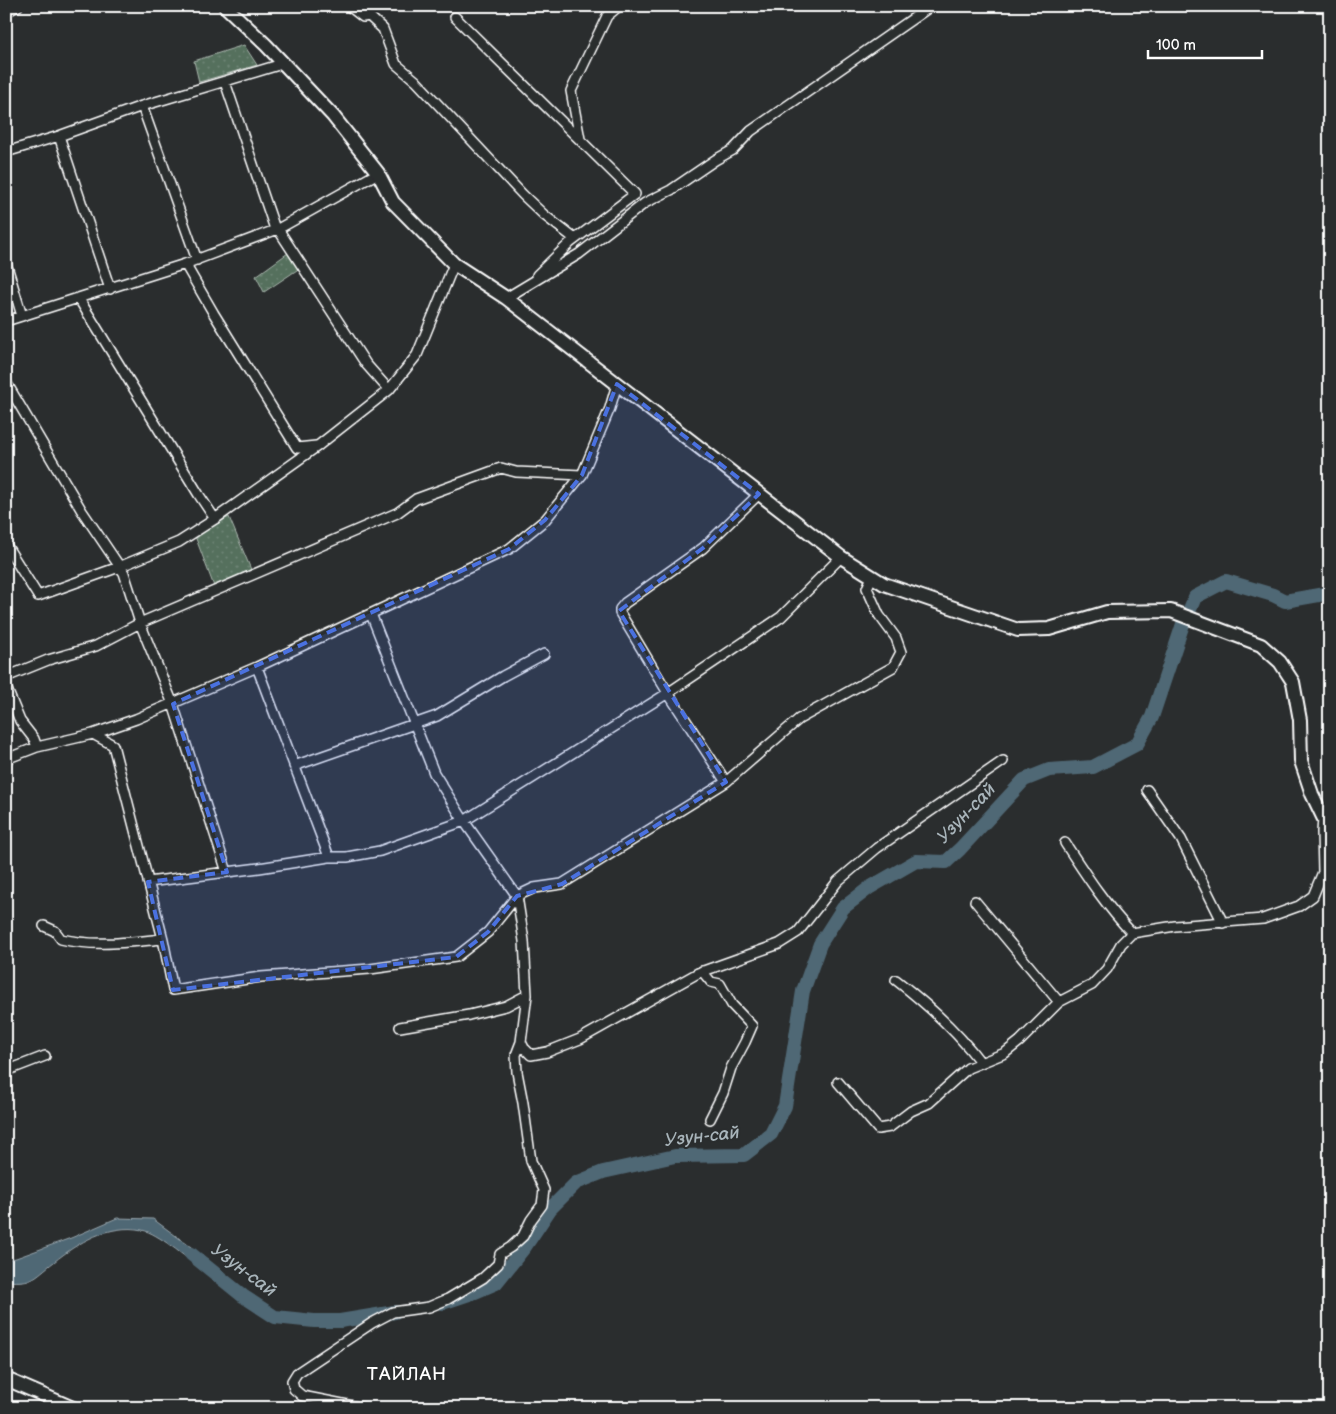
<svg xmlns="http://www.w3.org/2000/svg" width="1336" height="1414" font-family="'Balsamiq Sans',sans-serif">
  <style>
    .grass { fill: url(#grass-dots); stroke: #aab7ae }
    .water { fill: #506875; stroke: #96a4ac }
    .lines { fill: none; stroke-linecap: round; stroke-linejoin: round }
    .river { stroke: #506875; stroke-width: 14 }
    .street-casing { stroke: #fff; stroke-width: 12 }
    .secondary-casing { stroke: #fff; stroke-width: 16 }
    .street { stroke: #2a2d2e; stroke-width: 9 }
    .secondary { stroke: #2a2d2e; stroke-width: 12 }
    .marked { fill: #4a71e0; fill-opacity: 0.2; stroke: #4a71e0; stroke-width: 4; stroke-dasharray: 10 6; stroke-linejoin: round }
    .labels { text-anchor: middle; stroke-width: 4; stroke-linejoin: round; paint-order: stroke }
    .water-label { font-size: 18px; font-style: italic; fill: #a8b4ba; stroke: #2a2d2e }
    .quarter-label { font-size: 19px; letter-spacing: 1px; fill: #fff; stroke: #2a2d2e }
  </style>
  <defs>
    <pattern id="grass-dots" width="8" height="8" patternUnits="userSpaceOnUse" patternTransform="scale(1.25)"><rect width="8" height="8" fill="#556f5d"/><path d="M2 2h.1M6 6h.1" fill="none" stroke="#6e8575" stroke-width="1.8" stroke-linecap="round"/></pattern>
  </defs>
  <rect width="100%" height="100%" fill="#2a2d2e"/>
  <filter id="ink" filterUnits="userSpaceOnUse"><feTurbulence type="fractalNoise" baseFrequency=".02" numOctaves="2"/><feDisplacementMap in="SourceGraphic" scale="10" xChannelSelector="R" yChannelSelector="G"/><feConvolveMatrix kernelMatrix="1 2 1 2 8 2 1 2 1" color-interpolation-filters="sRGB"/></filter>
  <g filter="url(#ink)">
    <!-- grass -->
    <path class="grass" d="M244,45l13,20 -58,17 -5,-21z
      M288,253l12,15 -36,24 -8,-16z
      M229,517l23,55 -37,17 -20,-53z"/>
    <!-- water -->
    <path class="water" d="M117,1218l36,1 57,42 -10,7c-14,-10 -42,-35 -58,-38 -32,-7 -65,13 -88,32 -21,16 -20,21 -48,19v-21l10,-2 55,-20z"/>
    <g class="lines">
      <!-- river -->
      <path class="river" d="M1188,614l7,-17 31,-16 47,14 12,6 45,-8
        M191,1254l52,42 32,21 39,4h26l55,-9
        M442,1303l33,-11 21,-9 28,-35 26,-39 26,-26 27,-11 72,-16 69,-1 27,-21 14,-28 18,-115 17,-47 23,-36 26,-20 47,-27 30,1 14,-13 64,-69 25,-10 44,-3 44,-23 15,-27 31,-93"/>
      <!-- street casing -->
      <g class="street-casing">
        <path id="street" d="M349,6l14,11 6,-1 14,13 13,35 20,17 107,114 21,20 31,24
          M6,12l12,-6
          M455,17l180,177 -65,49 -33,32
          M225,82l50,147
          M142,106l55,154
          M59,136l51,153
          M580,139l-9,-48 36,-75 12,-10
          M6,152l53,-16 83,-30 140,-42
          M278,229l88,135 23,26
          M6,263l16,53
          M185,264l29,50 83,134 19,-2
          M506,298l73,-44 66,-51 26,-13 44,-30 18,-10 18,-19 180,-125
          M79,299l120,196 16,24
          M6,321l179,-57 93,-35 100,-56
          M6,382l76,129 42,62 16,50 33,81 54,168
          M6,545l32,51 81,-29 60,-25 36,-23 104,-74 70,-55 28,-35 37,-91
          M371,614l63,159 30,48 53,75 7,45 3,54 -6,47 3,6 7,7 16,-3 33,-13 118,-66 81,-29 19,-12 40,-51 39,-33 126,-87
          M257,667l72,190
          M6,677l42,-17 48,-14 44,-23 257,-110 19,-14 85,-31 15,4 66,3
          M6,687l14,34 14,18 3,8
          M93,734l43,-15 121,-52 252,-118 36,-29 37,-45 28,-67 7,-24
          M6,759l31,-12 56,-13 20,11 50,194 10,51 88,-13 109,-8 86,-12 32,-25 29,-36 17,-8 28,-4 164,-102 73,-63 94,-52 8,-15 -5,-14 -17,-23 -12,-27 5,-11
          M294,766l143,-50 66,-40 41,-22
          M726,782l-58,-89 -48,-80v-4l5,-6 78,-55 56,-54
          M1147,790l34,49 42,84
          M1065,843c21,32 41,63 67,90
          M148,882l111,-14 70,-11h18l33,-6 84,-30 204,-128 113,-76 60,-60
          M975,901l84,101
          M44,926l11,5 6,8c34,8 67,3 102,0
          M702,971l9,11 9,2 12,21 20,21 -7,16 -14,26 -8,25 -13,26
          M896,980c31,24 61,51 85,83
          M400,1027l69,-12 37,-9 21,-11
          M6,1071l39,-15
          M838,1082l40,47 12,-2 21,-16 18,-8 39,-35 37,-15 15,-12 39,-39 33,-17 15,-16 14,-25 11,-11 43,-7 88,-7 36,-13 14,-10 10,-24 -1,-40 1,-15
          M366,1408l-8,-1 -56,-11 -8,-7 -2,-8 5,-8 75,-50 21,-11 36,-5 19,-8 35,-21 15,-14 2,-10 11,-7 12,-11 8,-16 11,-15 2,-15 -13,-29 -8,-58 -6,-31 -1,-17 5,-13"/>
      </g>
      <!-- secondary casing -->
      <g class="secondary-casing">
        <path id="secondary" d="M225,6l41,39 67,71 45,57 15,29 61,62 52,34 335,259 43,27 134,46 31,-1 58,-17 64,-1 90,34 19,17 13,20 7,38 1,41 11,33 11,23 7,3
          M6,1379l67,29"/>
      </g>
      <!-- street -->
      <use href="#street" class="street"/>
      <!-- secondary -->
      <use href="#secondary" class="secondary"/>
    </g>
  </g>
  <!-- marked area -->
  <path class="marked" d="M617,384l142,110 -56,54 -84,63 107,171 -164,102 -45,12 -29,36 -32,25 -283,33 -25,-108 79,-10 -54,-168 336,-155 36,-29 37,-45z"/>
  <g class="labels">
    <!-- water labels -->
    <g class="water-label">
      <text transform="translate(966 813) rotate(-46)" y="6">Узун-сай</text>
      <text transform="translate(702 1136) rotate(-6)" y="6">Узун-сай</text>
      <text transform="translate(244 1270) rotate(37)" y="6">Узун-сай</text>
    </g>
    <!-- quarter labels -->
    <g class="quarter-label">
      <text x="407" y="1380">ТАЙЛАН</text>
    </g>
  </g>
  <!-- margin -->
  <rect width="1336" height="1414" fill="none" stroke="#2a2d2e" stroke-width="25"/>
  <rect x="12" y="12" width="1311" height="1389" fill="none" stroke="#fff" stroke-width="2" filter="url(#ink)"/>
  <!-- scale -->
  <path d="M1148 50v8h114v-8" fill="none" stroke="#ffffff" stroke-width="2.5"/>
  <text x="1156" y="50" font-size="15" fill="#ffffff" stroke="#2a2d2e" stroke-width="4" paint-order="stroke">100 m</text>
</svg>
